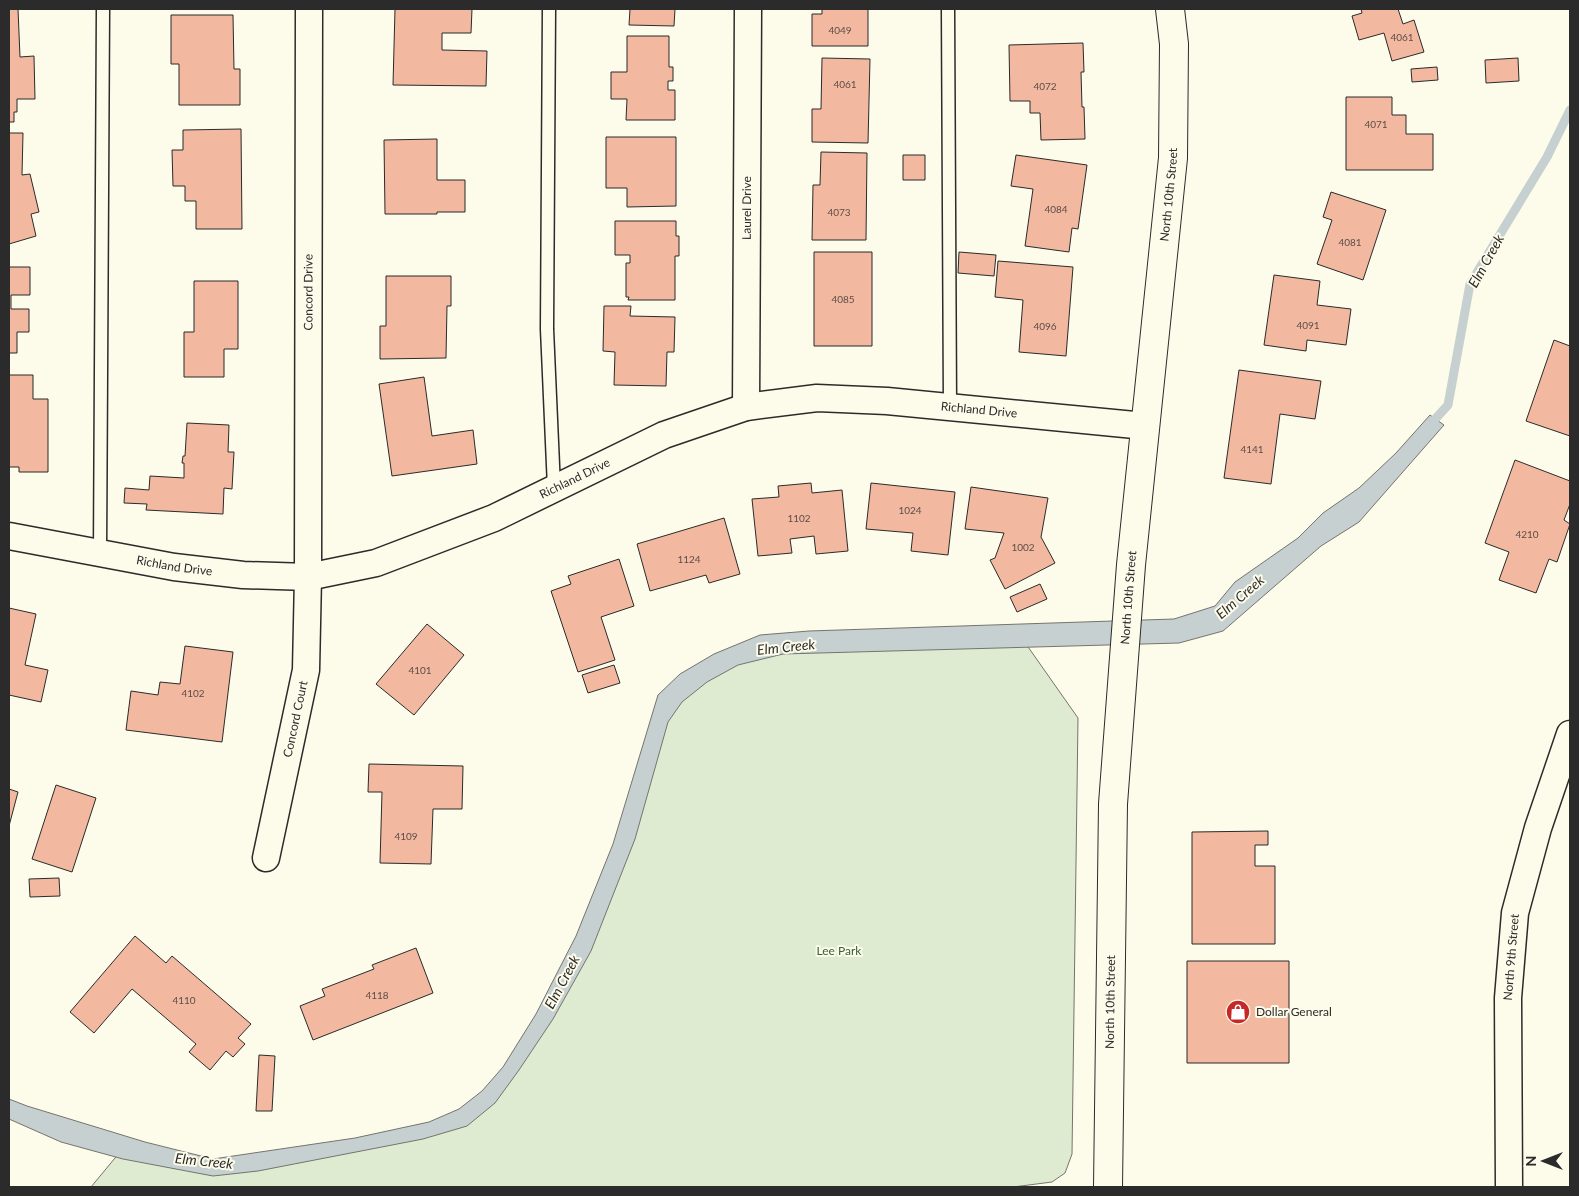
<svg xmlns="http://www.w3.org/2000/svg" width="1579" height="1196" font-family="Lato,sans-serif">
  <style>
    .green { fill: #deebd1; stroke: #74746e }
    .water { fill: #c7d0d0; stroke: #74746e }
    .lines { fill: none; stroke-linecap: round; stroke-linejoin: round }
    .stream { stroke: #c7d0d0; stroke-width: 9 }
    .building { fill: #f2b8a0; stroke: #2b2b2b }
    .lane-casing { stroke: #2b2b2b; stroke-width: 15 }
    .street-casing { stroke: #2b2b2b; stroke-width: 29 }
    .secondary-casing { stroke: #2b2b2b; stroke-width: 30 }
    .lane { stroke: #fdfbea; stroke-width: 12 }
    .street { stroke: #fdfbea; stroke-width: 26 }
    .secondary { stroke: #fdfbea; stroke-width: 28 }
    .labels { text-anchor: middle; stroke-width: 4; stroke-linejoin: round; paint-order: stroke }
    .number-label { font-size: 10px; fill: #5d4e48 }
    .street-label { font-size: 12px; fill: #2b2b2b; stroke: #fdfbea }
    .park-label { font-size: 12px; fill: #34623c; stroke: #fdfbea }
    .poi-label { font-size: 12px; fill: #2b2b2b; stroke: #fdfbea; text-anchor: start }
    .water-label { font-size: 14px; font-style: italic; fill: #2b2b2b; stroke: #fdfbea }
  </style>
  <rect width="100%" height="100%" fill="#fdfbea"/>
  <!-- green -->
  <path class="green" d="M1026,644l52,74 -6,436 -7,19 -13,9 -39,5h-922l29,-35 96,20 236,-47 40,-25 70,-105 104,-279 16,-25 55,-30 29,-8z"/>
  <!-- water -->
  <path class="water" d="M1430,415l14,10 -85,97 -38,24 -98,85 -44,12 -396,11 -45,11 -31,17 -25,20 -14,20 -33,117 -44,112 -38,68 -34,51 -24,33 -28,23 -44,13 -165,32 -45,5 -90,-17 -62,-17 -52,-23v-20l18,7 118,36 68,17 142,-21 74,-16 30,-13 23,-18 21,-24 33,-53 40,-78 37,-92 45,-149 22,-21 34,-20 46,-19 49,-4 365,-12 41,-13 20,-24 63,-44 25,-25 36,-25 37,-35z"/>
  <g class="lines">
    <!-- stream -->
    <path class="stream" d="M1428,427l20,-22 22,-121 77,-127 23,-47"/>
  </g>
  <!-- building -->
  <path class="building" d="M9,9h9l2,48 14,-1 1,43h-18v13h-3v10h-5z
    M395,9h77l-1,24h-29v17l45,1 -1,35 -93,-1z
    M630,9h45l-1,17 -45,-1z
    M822,9h46v37h-56v-32h10z
    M1361,9h37l5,15 11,-4 10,32 -32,9 -8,-28 -25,7 -7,-24 10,-3z
    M171,15h62l1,54h6v36h-61v-41h-8z
    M627,36h42v31h4v14h-5v9h7v30h-49l1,-21h-16v-27h16z
    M1083,43l1,29h-3l1,35h2l1,32 -44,1 -1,-27h-10v-12h-20l-1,-56z
    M822,58l48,1 -2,84 -56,-1v-33h9z
    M1518,58l1,23 -33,2 -1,-23z
    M1437,67l1,13 -26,2 -1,-13z
    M1346,97h46v18h14v19h27v36h-87z
    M241,129l1,100h-46v-28h-11v-15h-12l-1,-36h11v-20z
    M9,133h14l-1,42 8,-1 9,38 -8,2 5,22 -27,8z
    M606,137h70v69l-49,1v-19h-21z
    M437,139v41h28v32h-28v2h-52l-1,-74z
    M821,152l46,1 -1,87h-54l1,-55h7z
    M903,155h22v25h-22z
    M1016,155l71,10 -9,64 -6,-1 -3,24 -44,-6 8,-57 -22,-3z
    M1331,192l55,18 -23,70 -46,-16 15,-44 -9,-3z
    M615,221h61v15h3v20h-4v44h-47l1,-3h-3v-34h4v-8h-15z
    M814,252h58v94h-58z
    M959,252l37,3 -2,21 -36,-3z
    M998,261l75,6 -7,89 -47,-4 4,-52 -28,-3z
    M9,267h21v28h-19v14h18v23h-12v21h-8z
    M1274,275l46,6 -3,24 34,4 -5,36 -39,-5 -1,11 -42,-6z
    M386,276h65v30h-4l-1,52 -66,1v-33h6z
    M194,281h44v68h-14v28h-40v-45h10z
    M604,306h27l-1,10 45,1 -1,35h-7l-1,34 -52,-1 1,-33 -12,-1z
    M1554,340l16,6v90l-44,-15z
    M1239,370l82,11 -6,38 -35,-5 -9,70 -47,-6z
    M9,375h24v24h15v73h-29v-5h-10z
    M424,377l8,59 41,-6 4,34 -85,12 -13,-92z
    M187,423l42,2 -1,27h6l-2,37 -8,-1 -1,26 -77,-4 1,-6 -23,-1 1,-15 24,2 1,-14 34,2v-15h-2l1,-7h2z
    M1515,460l55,21v23l-6,16 6,4 -13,38 -8,-3 -13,34 -37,-13 10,-28 -24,-9z
    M811,483l1,10 30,-3 6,61 -32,3 -2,-18 -24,3 2,14 -34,3 -6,-57 27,-2 -1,-11z
    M871,483l84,9 -7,63 -37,-4 2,-18 -47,-4z
    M971,487l77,11 -7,39 14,26 -50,26 -15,-29 5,-2 9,-25 -39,-4z
    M724,518l16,56 -31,9 -3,-8 -56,16 -13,-47z
    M619,559l15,47 -33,11 14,43 -37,12 -27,-81 20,-7 -3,-8z
    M1040,584l7,15 -30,13 -7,-15z
    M9,608l27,6 -11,51 23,5 -7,32 -32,-7z
    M427,624l37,31 -50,60 -38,-31z
    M185,646l48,6 -11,90 -96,-12 5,-39 27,4 2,-13 20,2z
    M614,665l6,18 -32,10 -6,-18z
    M369,764l94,2 -1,43h-29l-2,55 -51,-1 2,-71h-14z
    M56,785l40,13 -24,74 -40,-13z
    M9,789l9,3 -9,34z
    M1268,831v14h-13v21h20v78h-83v-112z
    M59,878l1,18 -30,1 -1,-18z
    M135,936l31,27 6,-7 79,68 -13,14 7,6 -12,13 -7,-6 -16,19 -21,-18 7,-8 -64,-55 -38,44 -24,-21z
    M416,948l17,45 -120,47 -13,-34 25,-10 -3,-7 52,-20 -2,-4z
    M1187,961h102v102h-102z
    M259,1055l16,1 -3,55h-16z"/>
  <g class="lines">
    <!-- lane casing -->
    <g class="lane-casing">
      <path id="lane" d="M549,9l-2,320 7,159
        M948,9l2,398
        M100,554l3,-545"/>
    </g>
    <!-- street casing -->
    <g class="street-casing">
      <g id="street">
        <path id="s1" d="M746,407l2,-398"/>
        <path id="s2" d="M9,536l165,31 69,8 65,2 68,-14 118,-45 170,-83 82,-28 71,-9 70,3 258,25"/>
        <path id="s3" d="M266,858l40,-188 2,-93 1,-568"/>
        <path id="s4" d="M1509,1187l-1,-189 7,-85 23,-85 32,-94"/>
      </g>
    </g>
    <!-- secondary casing -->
    <g class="secondary-casing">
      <g id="secondary">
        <path id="s5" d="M1108,1187l5,-383 18,-239 42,-407 1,-114 -4,-35"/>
      </g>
    </g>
    <!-- lane -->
    <use href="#lane" class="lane"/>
    <!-- street -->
    <use href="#street" class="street"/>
    <!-- secondary -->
    <use href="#secondary" class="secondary"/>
  </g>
  <!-- icons -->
  <defs>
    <g id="shop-disc" transform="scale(1.25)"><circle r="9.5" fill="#c62828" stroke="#fdfbea"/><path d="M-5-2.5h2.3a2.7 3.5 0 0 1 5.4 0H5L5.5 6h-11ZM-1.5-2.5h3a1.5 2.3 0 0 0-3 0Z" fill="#fff"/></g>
  </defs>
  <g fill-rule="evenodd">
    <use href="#shop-disc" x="1238" y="1012"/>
  </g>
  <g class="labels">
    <!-- number labels -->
    <g class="number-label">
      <text x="840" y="34">4049</text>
      <text x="1402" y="41">4061</text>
      <text x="845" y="88">4061</text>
      <text x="1045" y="90">4072</text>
      <text x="1376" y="128">4071</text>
      <text x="1056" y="213">4084</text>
      <text x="839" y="216">4073</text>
      <text x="1350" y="246">4081</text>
      <text x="843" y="303">4085</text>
      <text x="1308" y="329">4091</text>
      <text x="1045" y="330">4096</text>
      <text x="1252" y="453">4141</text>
      <text x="910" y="514">1024</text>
      <text x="799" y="522">1102</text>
      <text x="1527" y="538">4210</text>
      <text x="1023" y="551">1002</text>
      <text x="689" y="563">1124</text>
      <text x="420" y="674">4101</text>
      <text x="193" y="697">4102</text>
      <text x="406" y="840">4109</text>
      <text x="377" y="999">4118</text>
      <text x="184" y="1004">4110</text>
    </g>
    <!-- street labels -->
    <g class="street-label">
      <text dy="4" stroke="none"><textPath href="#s5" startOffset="995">North 10th Street</textPath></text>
      <text dy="4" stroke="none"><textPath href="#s1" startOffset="199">Laurel Drive</textPath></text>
      <text dy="4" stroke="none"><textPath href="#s3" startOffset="570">Concord Drive</textPath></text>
      <text dy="4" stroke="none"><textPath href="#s2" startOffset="1008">Richland Drive</textPath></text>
      <text dy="4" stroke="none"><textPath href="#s2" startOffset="588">Richland Drive</textPath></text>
      <text dy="4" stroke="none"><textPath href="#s2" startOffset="168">Richland Drive</textPath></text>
      <text dy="4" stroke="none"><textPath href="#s5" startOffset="590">North 10th Street</textPath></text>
      <text dy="4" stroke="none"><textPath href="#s3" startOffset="142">Concord Court</textPath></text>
      <text dy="4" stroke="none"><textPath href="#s4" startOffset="230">North 9th Street</textPath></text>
      <text dy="4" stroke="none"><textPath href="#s5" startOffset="185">North 10th Street</textPath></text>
    </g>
    <!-- park labels -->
    <g class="park-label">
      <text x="839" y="955">Lee Park</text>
    </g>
    <!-- poi labels -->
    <g class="poi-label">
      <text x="1256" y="1016">Dollar General</text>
    </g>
    <!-- water labels -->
    <g class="water-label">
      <text transform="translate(1486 261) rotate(-61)" y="5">Elm Creek</text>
      <text transform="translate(1240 597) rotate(-41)" y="5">Elm Creek</text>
      <text transform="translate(786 647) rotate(-6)" y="5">Elm Creek</text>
      <text transform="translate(562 982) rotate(-62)" y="5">Elm Creek</text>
      <text transform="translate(204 1161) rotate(6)" y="5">Elm Creek</text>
    </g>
  </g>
  <!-- border -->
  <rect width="1579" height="1196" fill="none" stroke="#2b2b2b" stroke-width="20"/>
  <!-- north arrow -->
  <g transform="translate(1544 1161) rotate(270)" stroke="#fdfbea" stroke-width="4" paint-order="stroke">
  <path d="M0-4L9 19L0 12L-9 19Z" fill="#2b2b2b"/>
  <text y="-8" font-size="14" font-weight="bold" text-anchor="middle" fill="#2b2b2b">N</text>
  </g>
</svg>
